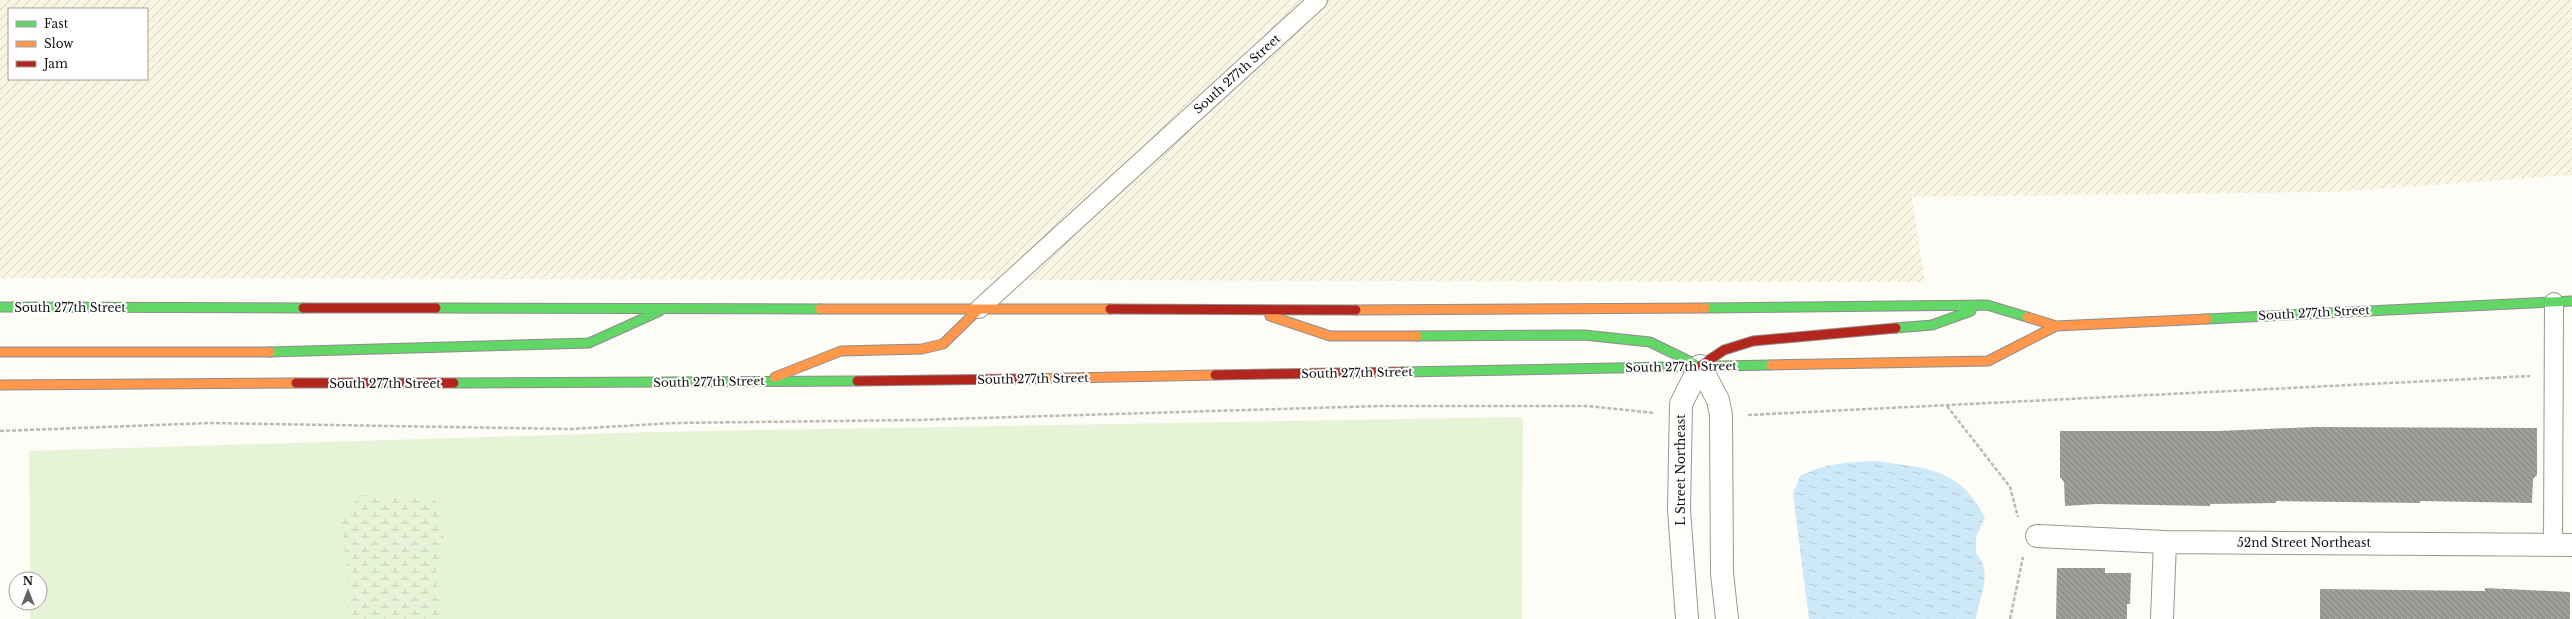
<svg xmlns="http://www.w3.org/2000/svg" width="2572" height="619" font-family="'Libre Baskerville',serif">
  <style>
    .farmland { fill: url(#farmland-furrows); fill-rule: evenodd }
    .green { fill: #e7f3d7 }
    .wetland { fill: url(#wetland-marsh) }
    .water { fill: url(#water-ripples) }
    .building { fill: url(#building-back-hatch) }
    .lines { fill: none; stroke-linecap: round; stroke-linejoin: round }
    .lane-casing { stroke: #979795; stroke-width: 20 }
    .street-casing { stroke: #979795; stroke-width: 24 }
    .fast-casing { stroke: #8e8d8b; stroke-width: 11 }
    .slow-casing { stroke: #8e8d8b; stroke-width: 11 }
    .jam-casing { stroke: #8e8d8b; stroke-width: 11 }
    .path { stroke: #b9b9b8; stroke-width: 2.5; stroke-dasharray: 4 2; stroke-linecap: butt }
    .lane { stroke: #fffffe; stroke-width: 18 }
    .street { stroke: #fffffe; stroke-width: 22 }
    .fast { stroke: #63d668; stroke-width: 9 }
    .slow { stroke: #ff974d; stroke-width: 9 }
    .jam { stroke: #b3261e; stroke-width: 9 }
    .labels { text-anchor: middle; stroke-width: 4; stroke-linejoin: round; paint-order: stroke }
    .street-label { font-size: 12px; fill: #111; stroke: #fff }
  </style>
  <defs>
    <pattern id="farmland-furrows" width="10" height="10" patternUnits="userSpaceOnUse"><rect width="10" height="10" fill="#f9f7e4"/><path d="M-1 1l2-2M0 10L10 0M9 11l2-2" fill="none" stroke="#d4d3c3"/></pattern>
    <pattern id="wetland-marsh" width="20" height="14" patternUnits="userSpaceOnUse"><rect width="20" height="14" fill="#e7f3d7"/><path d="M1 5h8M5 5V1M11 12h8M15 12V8" fill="none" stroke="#c5cfb8"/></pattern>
    <pattern id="water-ripples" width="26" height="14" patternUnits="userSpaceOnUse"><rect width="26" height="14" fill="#cde8f7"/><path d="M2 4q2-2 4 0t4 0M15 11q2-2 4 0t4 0" fill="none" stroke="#afc6d3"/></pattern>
    <pattern id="building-back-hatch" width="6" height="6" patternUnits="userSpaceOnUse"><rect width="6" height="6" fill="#a19f9c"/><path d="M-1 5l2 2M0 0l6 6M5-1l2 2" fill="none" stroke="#82807e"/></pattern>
  </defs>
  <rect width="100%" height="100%" fill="#fdfcf7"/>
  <!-- farmland -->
  <path class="farmland" d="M0,0h2572v175l-238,17 -422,5 13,85 -1925,-4zM9,9h138v70h-138z"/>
  <!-- green -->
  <path class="green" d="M1523,417l-1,202h-1492v-16h10v-24h-10l-1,-128 624,-19z"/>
  <!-- wetland -->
  <path class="wetland" d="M362,495l73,4 9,38 -9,41 8,41h-96l2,-27 -8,-76z"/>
  <!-- water -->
  <path class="water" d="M1877,461c51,8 82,6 108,57l-9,19v16c18,21 3,42 0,66h-167l-16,-125 7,-18c24,-13 50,-14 77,-15z"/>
  <!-- building -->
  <path class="building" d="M2314,427l223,1v47l-4,4 -1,24 -112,-2v2l-144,-2v2l-66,1v2l-113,-2 -32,2 -1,-24 -4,-5v-46h158z
    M2057,568h48v5h26l-1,31h-3v15h-71z
    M2485,588l85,4v27h-250v-30l165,2z"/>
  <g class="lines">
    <!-- lane casing -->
    <g class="lane-casing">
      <path id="lane" d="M979,309l339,-309
        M2553,545l1,-243"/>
    </g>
    <!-- street casing -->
    <g class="street-casing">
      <path id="street" d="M1700,366l18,34 3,15 1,158 5,46
        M2037,536l128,6 407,3
        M1687,619l-8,-109 2,-106 19,-38
        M2162,619l3,-77"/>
    </g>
    <!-- fast casing -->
    <g class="fast-casing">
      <path id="fast" d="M0,307l303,1
        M436,308l384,1
        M1705,308l282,-3 40,12
        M2207,319l365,-18
        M1896,328l36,-3 39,-14
        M1417,336l167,-1 66,7 45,22
        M270,352l319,-9 71,-32
        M1403,372l368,-7
        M454,383l403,-2"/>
    </g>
    <!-- slow casing -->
    <g class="slow-casing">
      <path id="slow" d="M820,309h290
        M1356,310l349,-2
        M1270,316l60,20h87
        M2027,317l29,9 151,-7
        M0,352h270
        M1771,365l217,-4 68,-35
        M775,377l66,-26 81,-2 21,-5 36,-35
        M1020,379l195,-4
        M0,385l296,-2"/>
    </g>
    <!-- jam casing -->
    <g class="jam-casing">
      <path id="jam" d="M303,308h133
        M1110,309l246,1
        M1700,366l24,-16 29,-9 143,-13
        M1215,375l188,-3
        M857,381l163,-2
        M296,383h158"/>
    </g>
    <!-- path -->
    <path class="path" d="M1947,406l63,81 8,30
      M1748,415l782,-39
      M0,431l209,-8 361,6 104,-6 241,-3 464,-14h209l67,7
      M2010,619l13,-62"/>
    <!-- lane -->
    <use href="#lane" class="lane"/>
    <!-- street -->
    <use href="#street" class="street"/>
    <!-- fast -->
    <use href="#fast" class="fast"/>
    <!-- slow -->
    <use href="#slow" class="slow"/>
    <!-- jam -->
    <use href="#jam" class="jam"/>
  </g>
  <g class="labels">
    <!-- street labels -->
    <g class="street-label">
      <text transform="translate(1237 74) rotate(-42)" y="4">South 277th Street</text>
      <text x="70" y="312">South 277th Street</text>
      <text transform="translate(2314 313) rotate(-3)" y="4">South 277th Street</text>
      <text transform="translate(1681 367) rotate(-1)" y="4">South 277th Street</text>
      <text transform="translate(1357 373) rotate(-1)" y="4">South 277th Street</text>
      <text transform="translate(1033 379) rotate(-1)" y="4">South 277th Street</text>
      <text transform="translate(709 382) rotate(-1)" y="4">South 277th Street</text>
      <text x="385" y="388">South 277th Street</text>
      <text transform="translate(1681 470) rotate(-90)" y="4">L Street Northeast</text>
      <text x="2304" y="547">52nd Street Northeast</text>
    </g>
  </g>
  <!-- legend -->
  <rect x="8" y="8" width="140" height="72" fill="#ffffff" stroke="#a0a0a0"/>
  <rect x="16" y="21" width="20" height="6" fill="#63d668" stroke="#a0a0a0"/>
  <text x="44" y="28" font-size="12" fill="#111111">Fast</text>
  <rect x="16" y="41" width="20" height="6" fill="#ff974d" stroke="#a0a0a0"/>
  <text x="44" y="48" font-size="12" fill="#111111">Slow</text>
  <rect x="16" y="61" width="20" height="6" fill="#b3261e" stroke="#a0a0a0"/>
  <text x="44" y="68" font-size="12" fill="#111111">Jam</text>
  <!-- north arrow -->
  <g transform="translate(28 591)"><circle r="19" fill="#ffffff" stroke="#a0a0a0"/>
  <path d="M0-3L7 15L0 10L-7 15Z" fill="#646362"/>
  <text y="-6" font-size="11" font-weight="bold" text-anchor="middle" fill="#111111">N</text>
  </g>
</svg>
